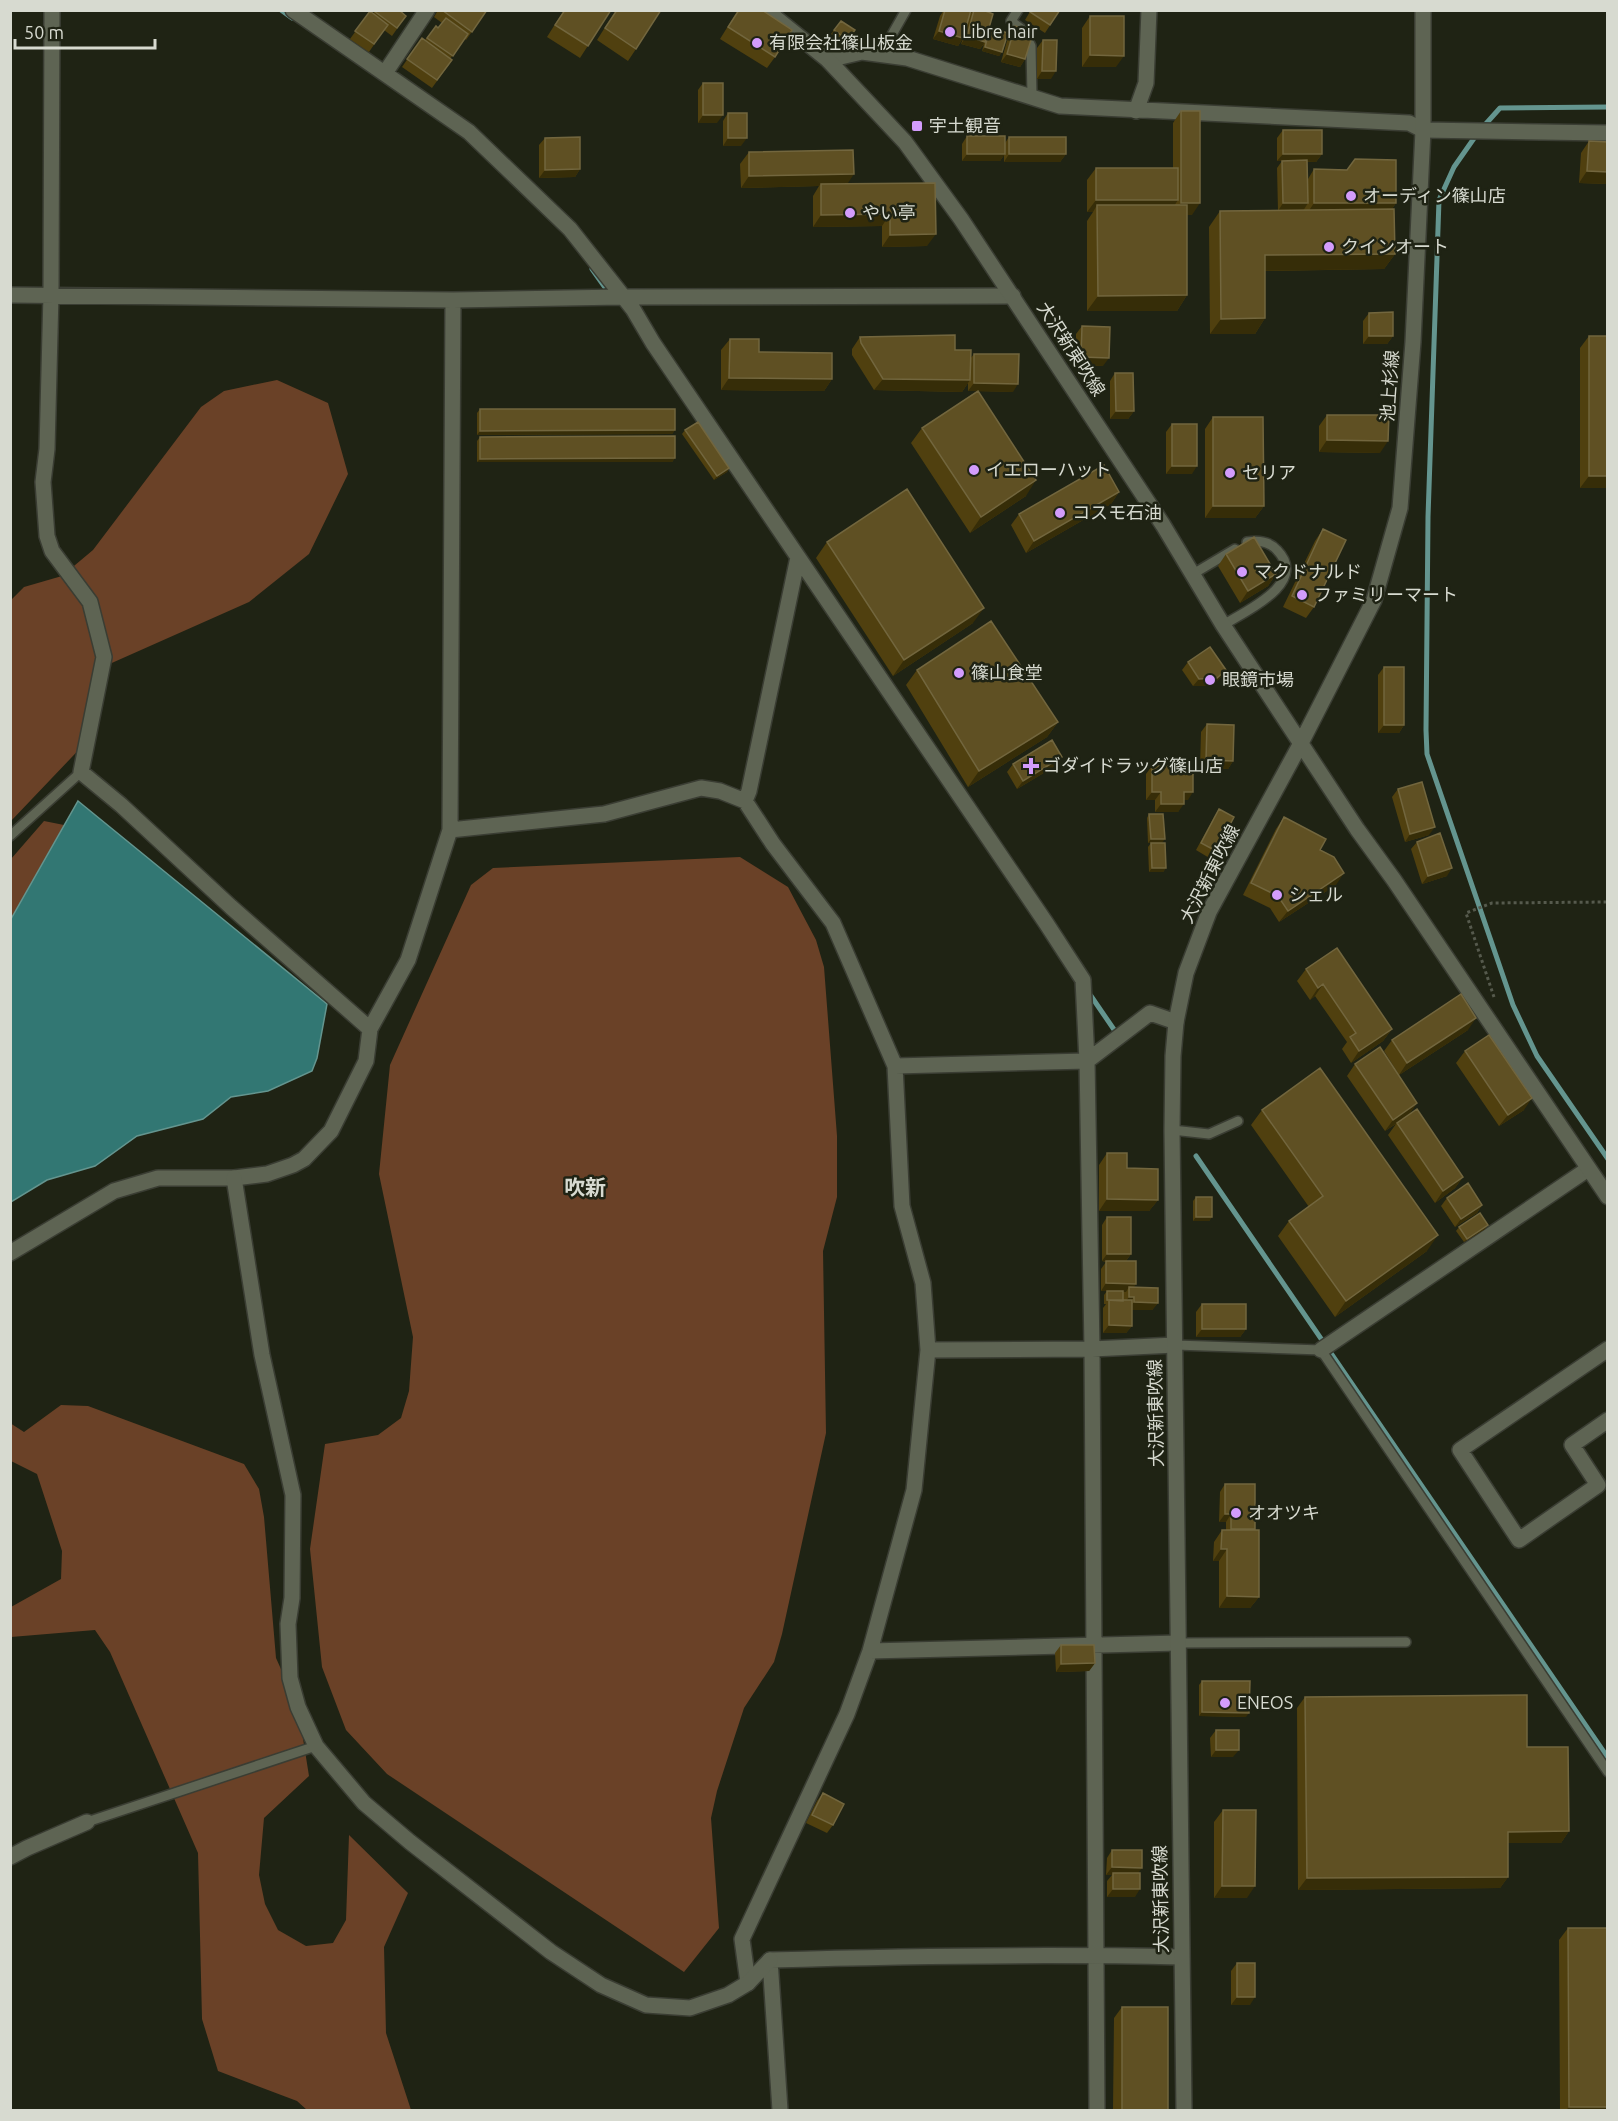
<svg xmlns="http://www.w3.org/2000/svg" width="1618" height="2121" font-family="Ubuntu,'Noto Sans JP',sans-serif">
  <style>
    .forest { fill: #6a4127 }
    .water { fill: #327773; stroke: #64958f; stroke-width: 1.5 }
    .lines { fill: none; stroke-linecap: round; stroke-linejoin: round }
    .stream { stroke: #64958f; stroke-width: 5 }
    .service-casing { stroke: #3a3d33; stroke-width: 12 }
    .minor-casing { stroke: #3a3d33; stroke-width: 18 }
    .tertiary-casing { stroke: #3a3d33; stroke-width: 18 }
    .secondary-casing { stroke: #3a3d33; stroke-width: 18 }
    .path { stroke: #565a4d; stroke-width: 3; stroke-dasharray: 3 3; stroke-linecap: butt }
    .service { stroke: #5e6453; stroke-width: 9 }
    .minor { stroke: #5e6453; stroke-width: 15 }
    .tertiary { stroke: #5e6453; stroke-width: 15 }
    .secondary { stroke: #5e6453; stroke-width: 15 }
    .wall { fill: #50400f }
    .shaded-wall { fill: #362d08 }
    .building { fill: #5f5023; stroke: #72663e; stroke-width: 1.5 }
    .poi-dot { fill: #d39cfc; stroke: #1f2314; stroke-width: 2 }
    .labels { text-anchor: middle; stroke-width: 5; stroke-linejoin: round; paint-order: stroke }
    .poi-label { font-size: 18px; fill: #d7dad0; stroke: #1f2314; text-anchor: start }
    .street-label { font-size: 18px; fill: #d7dad0; stroke: #1f2314 }
    .quarter-label { font-size: 21px; font-weight: bold; fill: #d7dad0; stroke: #1f2314 }
  </style>
  <rect width="100%" height="100%" fill="#1f2314"/>
  <!-- forest -->
  <path class="forest" d="M277,380l51,23 20,71 -39,80 -60,48 -153,68 -5,67 -80,84 -1,-220 14,-14 38,-11 31,-26 108,-143 23,-16z
    M44,821l20,4 -53,94v-60z
    M740,857l48,30 28,53 8,27 13,169v61l-14,54 3,182 -44,201 -8,28 -30,46 -27,83 -6,27 8,110 -35,44 -297,-198 -41,-44 -24,-63 -12,-118 15,-105 53,-9 23,-17 8,-27 4,-54 -34,-163 11,-109 81,-180 22,-17z
    M61,1405l27,1 156,58 15,25 5,28 12,141 22,49 11,69 -45,42 -5,57 6,29 13,26 28,16 27,-3 13,-23 3,-85 59,58 -24,54 2,86 25,77h-104l-10,-9 -79,-30 -16,-52 -4,-166 -88,-201 -15,-22 -84,7v-30l50,-28 1,-28 -25,-77 -26,-13 -1,-38 14,9z"/>
  <!-- water -->
  <path class="water" d="M78,801l249,203 -10,54 -5,13 -44,20 -37,6 -28,22 -66,17 -42,30 -48,14 -36,22v-283z"/>
  <g class="lines">
    <!-- stream -->
    <path class="stream" d="M281,10l11,8
      M1483,127l17,-19 108,-1
      M1477,134l-23,33 -15,33 -11,317 -2,213 1,24 86,251 24,51 71,103
      M592,269l12,17
      M1091,996l24,35
      M1196,1156l412,602"/>
    <!-- service casing -->
    <g class="service-casing">
      <path id="service" d="M1018,10l-7,11 12,9 8,16 1,51
        M881,54l25,-44
        M1193,574l42,-25
        M1223,625c23,-14 86,-42 54,-75 -8,-9 -19,-10 -30,-8
        M10,836l71,-64
        M1172,1130l37,4 29,-13
        M1175,1345l146,5 287,422
        M1178,1643l228,-1
        M87,1822l229,-76"/>
    </g>
    <!-- minor casing -->
    <g class="minor-casing">
      <path id="minor" d="M52,10l-1,284 -4,155 -4,33 4,54 5,15 38,51 14,55 -23,115 40,33 110,102 139,122
        M293,10l176,122 101,97 63,80 20,34 393,580 37,57 4,81 5,288 5,761
        M828,60l34,-8 45,6 153,48 349,17 14,7 185,3
        M385,73l42,-63
        M1136,111l10,-28 3,-73
        M10,295l443,5 168,-3 392,-1
        M745,801l4,-10 49,-234
        M450,830l154,-16 97,-26 19,3 25,10 28,43 60,79 62,143 7,140 21,77 5,67 -14,140 -44,161 -23,63 -105,225 6,44
        M895,1066l192,-5 63,-48 26,9
        M10,1253l104,-62 44,-13h76l33,-4 26,-9 11,-6 27,-28 35,-70 4,-32 38,-69 42,-130 3,-530
        M1608,1349l-148,101 59,90 79,-55 -26,-40 36,-25
        M928,1350l164,-1 83,-4
        M1321,1350l267,-181
        M870,1651l308,-8
        M10,1857l17,-9 60,-26
        M780,2110l-10,-150c137,-4 274,-6 411,-3"/>
    </g>
    <!-- tertiary casing -->
    <g class="tertiary-casing">
      <path id="tertiary" d="M234,1178l28,177 31,140 -1,103 -4,26 2,54 8,29 18,39 48,57 46,39 141,110 50,33 45,20 44,3 38,-13 20,-12 22,-23"/>
    </g>
    <!-- secondary casing -->
    <g class="secondary-casing">
      <path id="secondary" d="M766,10l62,50 77,82 56,77 202,306 60,100 134,204 37,51 214,317
        M1184,2110l-12,-980 1,-74 3,-34 10,-49 23,-61 92,-169 73,-143 26,-92 13,-166 10,-212v-120"/>
    </g>
    <!-- path -->
    <path class="path" d="M1494,997l-28,-84 26,-10 116,-1"/>
    <!-- service -->
    <use href="#service" class="service"/>
    <!-- minor -->
    <use href="#minor" class="minor"/>
    <!-- tertiary -->
    <use href="#tertiary" class="tertiary"/>
    <!-- secondary -->
    <use href="#secondary" class="secondary"/>
  </g>
  <!-- wall -->
  <path class="wall" d="M375,10l31,6 -14,20 -8,-6 -15,22 -19,-13 20,-28 3,3z
    M438,10h49l-21,30 -1,-1 -15,20 2,1 -20,28 -30,-21 20,-29 3,2 11,-14 2,2 4,-5 -8,-6z
    M564,10h47l-31,48 -33,-21z
    M616,10l20,39 -8,12 -31,-21z
    M738,10h24l13,47 -8,11 -47,-29z
    M944,10h27l-2,6 4,-6h10l6,19 13,23 -3,4 -17,-5 2,-7 -4,5 -19,-5 2,-6 -5,8 -25,-7 7,-23z
    M1031,10h29l-15,23 -20,-13z
    M1090,16l26,51h-34v-39z
    M841,21l14,9 -10,14 -14,-10z
    M1015,26l10,12v21l-5,8 -19,-5 8,-28z
    M1043,40l8,39h-14v-31z
    M703,83l14,40h-19v-33z
    M1181,111l11,104h-5v80l-10,16h-90v-90l6,-9h-6v-32l9,-12h77v-45z
    M728,113l13,33h-18v-25z
    M1283,130l39,24 -6,8h-9l1,17 6,-10 82,34 -4,6 3,45 -11,15 -119,2v47l-10,16h-45l-1,-107 11,-16h58l-1,-43 5,-7h-5v-23z
    M967,136l38,7 4,-6 57,17 -6,8h-56v-7l-4,6h-38v-17z
    M545,138l35,31 -5,8 -36,1v-33z
    M1589,141l19,1v42l-29,-1 2,-30z
    M749,152l98,32 88,-1 -8,63 -45,1v-21l-69,1v-31l6,-10 -78,2 -1,-24z
    M1369,313l24,23 -6,8h-24v-23z
    M1082,326l21,40 -27,-1v-31z
    M1589,336l19,152h-28v-140z
    M860,337l95,13 15,9 4,-5 39,38 -35,-1 48,105 -56,37 -59,-90 11,-15 55,-37h-9v-8l-6,9 -88,-2 -22,-35v-6z
    M730,339l29,13 73,27 -8,12 -103,-1v-40z
    M1115,373l19,38 -6,8h-18v-38z
    M480,409l195,21 -3,4 -195,1v-22z
    M1327,415l53,38 -61,-1v-26z
    M1213,417l51,89 -9,12h-50v-89z
    M1172,424l20,50h-26v-42z
    M685,430l44,38 -2,4 -13,8 -32,-46z
    M480,437l195,21 -3,4h-195v-21z
    M1119,492l-8,12 -85,49 -15,-28 8,-11z
    M1323,529l-9,78 -8,11 -23,-11 32,-66z
    M827,542l146,81 -80,53 -77,-118z
    M1226,554l50,20 -8,12 -28,17 -22,-37z
    M1188,662l38,8 -6,8 -9,8h-18l-11,-16z
    M1384,667l20,58 -5,8h-21v-58z
    M917,670l141,52 -11,15 -79,50 -62,-102z
    M1207,724l26,37 -5,8 -28,-1 1,-36z
    M1062,757l-5,8 -40,24 -10,-17 6,-8z
    M1152,766l36,34h-4l-6,12h-23v-12h-9v-26z
    M1398,789l31,46 -24,7 -13,-45z
    M1219,809l-3,42 -5,8 -15,-9 18,-33z
    M1149,814l13,29h-14l-1,-25z
    M1284,817l36,33 16,35 -57,37 -9,-14 -27,-13 33,-66z
    M1417,842l30,34 -25,8 -11,-35z
    M1151,843l15,25 -3,4h-14l-1,-25z
    M1306,969l86,60 -9,12 -32,22 -9,-14 5,-7 -32,-46 -5,4 -13,-19z
    M1468,1030l-69,45 -15,-24 8,-11z
    M1465,1051l59,59 -25,16 -43,-63z
    M1355,1064l62,39 -8,11 54,63 -8,11 -20,15 -47,-68 8,-11 -11,7 -38,-55z
    M1262,1110l165,141 -92,66 -57,-81 11,-15 20,-14 -58,-82z
    M1107,1153l20,15 31,32 -9,11h-50v-46z
    M1196,1197l16,20 -3,4h-16v-20z
    M1447,1198l35,7 -5,8 -22,14 -14,-21z
    M1107,1217l24,37 -5,7 8,26 24,16 -6,7h-20v16l-6,7h-23v-25l3,-4h-2v-9l3,-4h4h-10v-22l5,-7 -4,-1v-36z
    M1459,1227l26,2 -21,13 -8,-11z
    M1202,1304l44,25 -6,8h-44v-25z
    M1225,1484l30,45 -1,1 5,67 -9,11h-31v-47h-6l1,-19 8,-12h4v-8h-7l1,-30z
    M1061,1645l34,18 -6,8 -33,1 -1,-19z
    M1202,1681l44,36 -47,-1v-31z
    M1305,1697l222,50 42,84 -8,12h-53v34l-8,11 -202,2 -1,-182z
    M1216,1730l17,27h-22l-1,-19z
    M823,1793l10,32 -6,8 -21,-10 11,-22z
    M1223,1810l24,88h-33v-76z
    M1112,1850l26,23 -3,24h-28v-16l5,-6h-6l1,-17z
    M1568,1928l40,182h-48l-1,-170z
    M1237,1963l13,42h-19v-34z
    M1122,2007l46,103h-55l1,-92z"/>
  <!-- shaded-wall -->
  <path class="shaded-wall" d="M939,31l24,7 -5,8 -25,-7z
    M967,36l18,6 -5,7 -19,-5z
    M985,47l17,5 -3,4 -17,-5z
    M1007,54l18,5 -5,8 -19,-5z
    M1090,55l34,1 -8,11h-34z
    M1042,71h14l-5,8h-14z
    M703,115h20l-6,8h-19z
    M728,138h19l-6,8h-18z
    M967,154h38l-5,7h-38z
    M1009,154h57l-6,8h-56z
    M1283,154h39l-6,8 -39,-1z
    M580,169l-5,8 -36,1 6,-8z
    M1587,171l21,1v12l-29,-1z
    M854,174l-8,12 -25,-2 -2,2 -78,2 8,-12z
    M1096,200h82l-8,12 -73,-7 -4,7h-6z
    M1181,203h19l-8,12h-19z
    M1283,203h25l-5,8h-25z
    M1314,203h82l-8,12h-82z
    M890,214l-8,12 -69,1 8,-12z
    M936,234l-9,12 -45,1 8,-12z
    M1395,254l-11,15 -130,2 11,-16z
    M1187,295l-10,16h-90l11,-15z
    M1265,318l-10,16h-45l11,-15z
    M1369,336h24l-6,8h-24z
    M1081,357l28,1 -6,8 -27,-1z
    M729,378l103,1 -8,12 -103,-1z
    M883,379l87,1 -8,12 -88,-2z
    M974,383l44,1 -5,8 -45,-1z
    M1116,411h18l-6,8h-18z
    M675,430l-3,4 -195,1 3,-4z
    M1327,440l61,1 -8,12 -61,-1z
    M675,458l-3,4h-195l3,-3z
    M1172,466h25l-5,8h-26z
    M729,468l-2,4 -13,8 3,-4z
    M1589,476h19v12h-28z
    M1036,480l-10,16 -56,37 11,-16z
    M1119,492l-8,12 -85,49 8,-12z
    M1213,506h51l-9,12h-50z
    M1276,574l-8,12 -28,17 8,-12z
    M984,608l-11,15 -80,53 11,-16z
    M1226,670l-6,8 -9,8h-18l6,-7z
    M1058,722l-11,15 -79,50 11,-16z
    M1384,725h20l-5,8h-21z
    M1062,757l-5,8 -40,24 6,-8z
    M1206,760l27,1 -5,8 -28,-1z
    M1152,792h9l-6,8h-9z
    M1184,792h9l-5,8h-10z
    M1161,804h23l-6,8h-23z
    M1435,827l-6,8 -24,7 5,-8z
    M1151,839h14l-3,4h-14z
    M1152,868h14l-3,4h-14z
    M1452,868l-5,8 -25,8 6,-8z
    M1344,873l-8,12 -57,37 9,-11z
    M1323,984l-8,12 -5,4 8,-12z
    M1476,1018l-8,12 -69,45 8,-12z
    M1392,1029l-9,12 -32,22 8,-12z
    M1532,1098l-8,12 -25,16 9,-11z
    M1417,1103l-8,12 -24,16 8,-11z
    M1463,1177l-8,11 -20,15 8,-12z
    M1107,1199l51,1 -9,11h-50z
    M1482,1205l-5,8 -22,14 6,-8z
    M1196,1217h16l-3,4h-16z
    M1488,1225l-3,4 -21,13 3,-3z
    M1438,1235l-11,16 -92,66 11,-16z
    M1107,1254h24l-6,8 -23,-1z
    M1106,1283l30,1 -5,8 -2,-5 -3,5 -25,-1z
    M1129,1297h5l-6,8h-5z
    M1134,1302l24,1 -6,7h-24z
    M1109,1325l23,1 -6,7h-23z
    M1202,1329h44l-6,8h-44z
    M1225,1514h6l-5,8h-7z
    M1221,1549h6l-8,12h-6z
    M1227,1596l32,1 -9,11h-31z
    M1095,1663l-6,8 -33,1 5,-8z
    M1202,1712l47,1 -3,4 -47,-1z
    M1216,1750h23l-6,7h-22z
    M1569,1831l-8,12h-61l8,-11z
    M1112,1867l30,1 -6,8 -23,-3 -1,2h-6z
    M1508,1877l-8,11 -202,2 9,-12z
    M1222,1886h33l-8,12h-33z
    M1113,1889h27l-5,8h-28z
    M1237,1997h18l-5,8h-19z
    M1569,2107h39v3h-42z"/>
  <!-- building -->
  <path class="building" d="M375,10h24l7,6 -9,12 -23,-17z
    M442,10h45l-15,22z
    M565,10h46l-23,36 -33,-21z
    M617,10h44l-25,39 -31,-21z
    M739,10h23l30,20 -17,27 -47,-30z
    M945,10h26l-8,28 -24,-7z
    M974,10h9l10,4 -8,28 -18,-6z
    M1031,10h29l-10,15 -20,-13z
    M370,11l18,14 -14,19 -19,-13z
    M1090,16h34v40l-34,-1z
    M446,18l22,16 -15,22 -26,-18 9,-12 2,2z
    M841,21l14,9 -7,10 -14,-10z
    M1015,26l13,4 -3,8 6,2 -6,19 -18,-5z
    M990,28l18,5 -6,19 -17,-5z
    M422,38l30,22 -15,20 -30,-21z
    M1043,40h14l-1,31h-14z
    M703,83h20v32h-20z
    M1181,111h19v92h-19z
    M728,113h19v25h-19z
    M1283,130h39v24h-39z
    M967,136h38v18h-38z
    M580,137v32l-35,1v-32z
    M1009,137h57v17h-57z
    M1589,141l19,1v30l-21,-1z
    M853,150l1,24 -105,2v-24z
    M1355,159l41,1v43h-82v-34l33,1z
    M1307,160l1,43h-25l-1,-42z
    M1096,168h82v32h-82z
    M935,183l1,51 -46,1v-21l-69,1v-31z
    M1097,205h90v90l-89,1z
    M1394,209l1,45 -130,1v63l-44,1 -1,-108z
    M1393,312v24h-24v-23z
    M1082,326l28,1 -1,31 -28,-1z
    M955,335v15h16l-1,30 -87,-1 -22,-36 -1,-6z
    M1589,336h19v140h-19z
    M730,339h29v13l73,1v26l-103,-1z
    M974,354h45l-1,30 -44,-1z
    M1115,373h18l1,38h-18z
    M978,391l58,89 -55,37 -59,-89z
    M480,409h195v21l-195,1z
    M1327,415h62l-1,26 -61,-1z
    M1213,417h50l1,89h-51z
    M698,422l31,46 -12,8 -32,-46z
    M1172,424h25v42h-25z
    M675,436v22l-195,1v-22z
    M1104,465l15,27 -85,49 -15,-27z
    M907,489l77,119 -80,52 -77,-118z
    M1323,529l23,11 -32,67 -22,-11z
    M1254,537l22,37 -28,17 -22,-37z
    M991,621l67,101 -79,49 -62,-101z
    M1210,647l16,23 -9,8 -18,1 -11,-17z
    M1384,667h20v58h-20z
    M1207,724l27,1 -1,36 -27,-1z
    M1052,740l10,17 -39,24 -10,-17z
    M1152,766h41v26h-9v12h-23v-12h-9z
    M1422,782l13,45 -25,7 -12,-45z
    M1219,809l15,8 -18,34 -15,-8z
    M1149,814h14l2,25h-14z
    M1284,817l42,22 -6,11 14,7 10,16 -56,38 -10,-15 -27,-13z
    M1440,833l12,35 -24,8 -11,-34z
    M1151,843h14l1,25h-14z
    M1337,948l55,81 -33,22 -9,-14 6,-4 -33,-49 -5,4 -12,-19z
    M1461,994l15,24 -69,45 -15,-23z
    M1489,1035l43,63 -24,17 -43,-64z
    M1380,1047l37,56 -24,17 -38,-56z
    M1320,1068l118,167 -92,66 -57,-80 34,-25 -61,-86z
    M1417,1109l46,68 -20,14 -46,-68z
    M1107,1153h20v15l31,1v31l-51,-1z
    M1468,1183l14,22 -21,14 -14,-21z
    M1196,1197h16v20h-16z
    M1480,1213l8,12 -21,14 -8,-12z
    M1107,1217h24v37h-24z
    M1106,1261h30v23l-30,-1z
    M1129,1287l29,1v15l-24,-1v-5h-5z
    M1107,1291h16v10l-16,-1z
    M1109,1300h23v26l-23,-1z
    M1202,1304h44v25h-44z
    M1225,1484h30v45h-24v-15h-6z
    M1222,1530h37v67l-32,-1v-47h-6z
    M1061,1645h33l1,18 -34,1z
    M1202,1681h48l-1,32 -47,-1z
    M1527,1695v52h41l1,84 -61,1v45l-201,1 -2,-181z
    M1216,1730h23v20h-23z
    M823,1793l21,11 -11,21 -21,-10z
    M1223,1810h33l-1,76h-33z
    M1112,1850h30v18l-30,-1z
    M1113,1873h27v16h-27z
    M1568,1928h40v179h-39z
    M1237,1963h18v34h-18z
    M1122,2007h46v103h-46z"/>
  <!-- markers -->
  <g class="poi-dot">
    <circle cx="950" cy="32" r="6"/>
    <circle cx="757" cy="43" r="6"/>
    <rect x="911" y="120" width="12" height="12" rx="3"/>
    <circle cx="1351" cy="196" r="6"/>
    <circle cx="850" cy="213" r="6"/>
    <circle cx="1329" cy="247" r="6"/>
    <circle cx="974" cy="470" r="6"/>
    <circle cx="1230" cy="473" r="6"/>
    <circle cx="1060" cy="513" r="6"/>
    <circle cx="1242" cy="572" r="6"/>
    <circle cx="1302" cy="595" r="6"/>
    <circle cx="959" cy="673" r="6"/>
    <circle cx="1210" cy="680" r="6"/>
    <path d="M1028 757h6v6h6v6h-6v6h-6v-6h-6v-6h6z"/>
    <circle cx="1277" cy="895" r="6"/>
    <circle cx="1236" cy="1513" r="6"/>
    <circle cx="1225" cy="1703" r="6"/>
  </g>
  <g class="labels">
    <!-- poi labels -->
    <g class="poi-label">
      <text x="962" y="38">Libre hair</text>
      <text x="769" y="49">有限会社篠山板金</text>
      <text x="929" y="132">宇土観音</text>
      <text x="1363" y="202">オーディン篠山店</text>
      <text x="862" y="219">やい亭</text>
      <text x="1341" y="253">クインオート</text>
      <text x="986" y="476">イエローハット</text>
      <text x="1242" y="479">セリア</text>
      <text x="1072" y="519">コスモ石油</text>
      <text x="1254" y="578">マクドナルド</text>
      <text x="1314" y="601">ファミリーマート</text>
      <text x="971" y="679">篠山食堂</text>
      <text x="1222" y="686">眼鏡市場</text>
      <text x="1043" y="772">ゴダイドラッグ篠山店</text>
      <text x="1289" y="901">シェル</text>
      <text x="1248" y="1519">オオツキ</text>
      <text x="1237" y="1709">ENEOS</text>
    </g>
    <!-- street labels -->
    <g class="street-label">
      <text transform="translate(1071 349) rotate(57)" y="6">大沢新東吹線</text>
      <text transform="translate(1390 386) rotate(-86)" y="6">池上杉線</text>
      <text transform="translate(1210 874) rotate(-63)" y="6">大沢新東吹線</text>
      <text transform="translate(1156 1413) rotate(-91)" y="6">大沢新東吹線</text>
      <text transform="translate(1161 1899) rotate(-91)" y="6">大沢新東吹線</text>
    </g>
    <!-- quarter labels -->
    <g class="quarter-label">
      <text x="585" y="1195">吹新</text>
    </g>
  </g>
  <!-- border -->
  <rect width="1618" height="2121" fill="none" stroke="#d7dad0" stroke-width="24"/>
  <!-- scale -->
  <path d="M15 39v9h140v-9" fill="none" stroke="#d7dad0" stroke-width="3"/>
  <text x="24" y="39" font-size="18" fill="#d7dad0" stroke="#1f2314" stroke-width="4.5" paint-order="stroke">50 m</text>
</svg>
